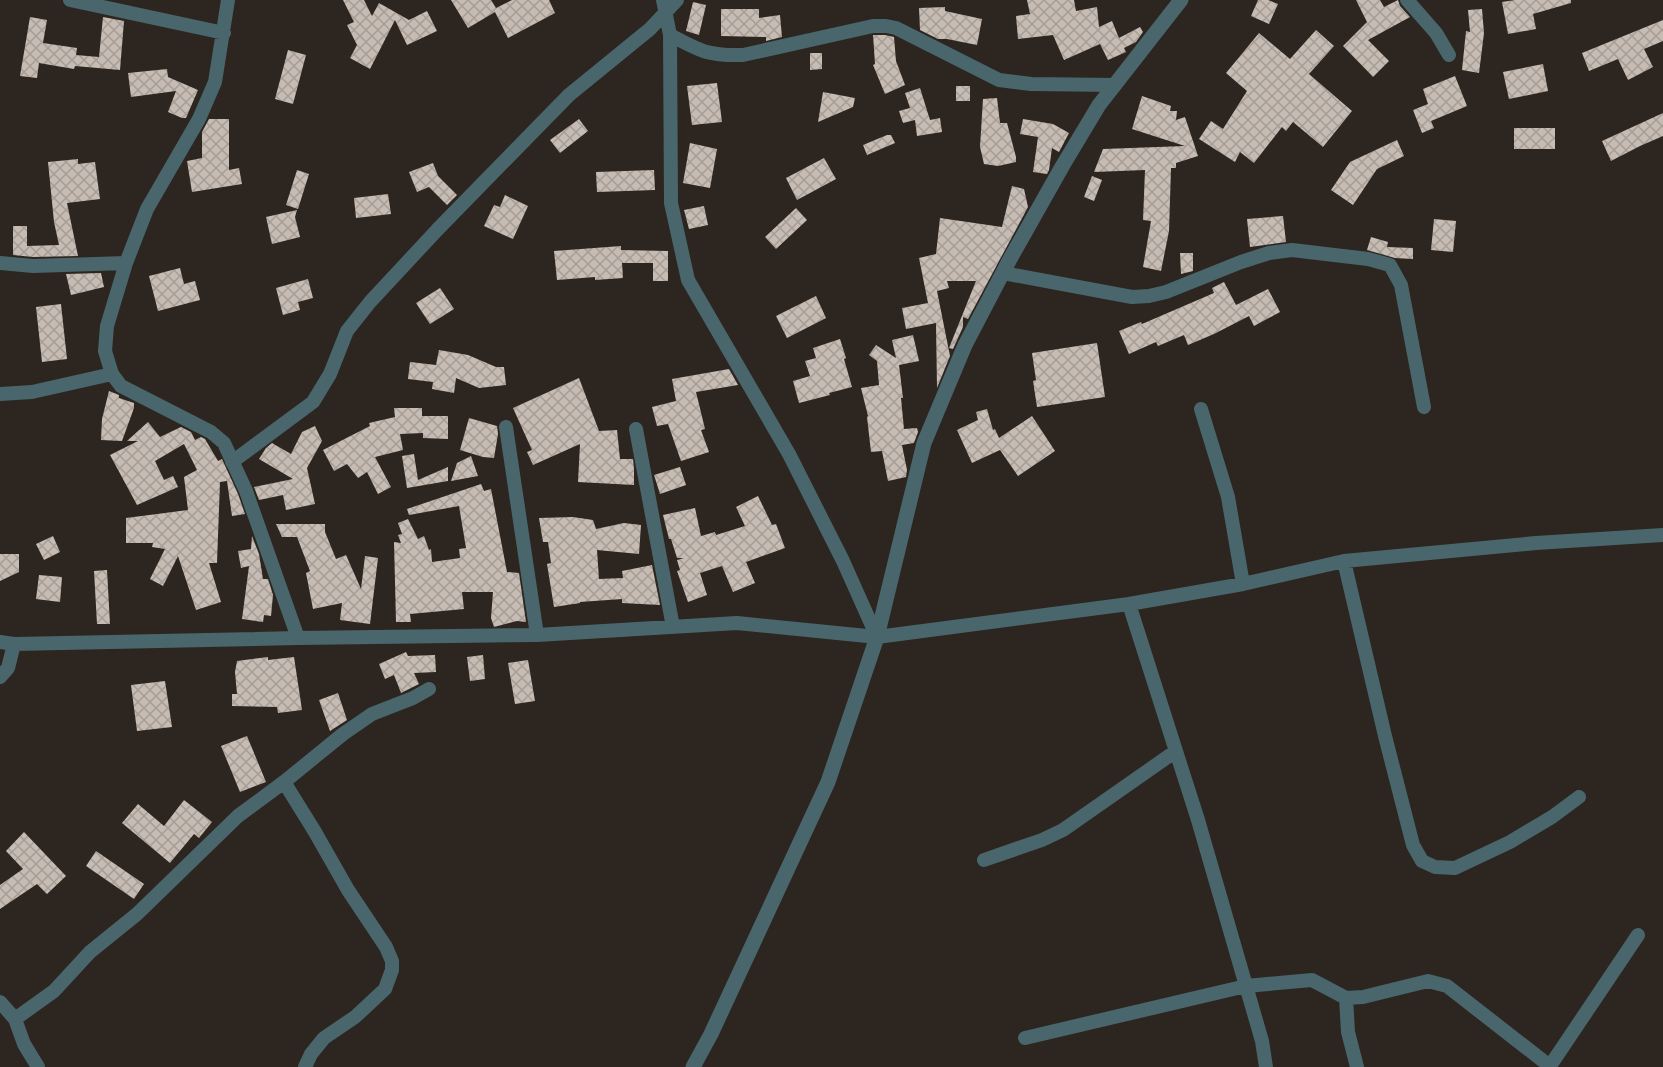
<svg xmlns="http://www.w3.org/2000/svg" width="1663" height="1067" font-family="Lora,serif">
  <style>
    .building { fill: url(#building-cross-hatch) }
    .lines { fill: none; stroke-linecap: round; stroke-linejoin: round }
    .minor { stroke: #49666c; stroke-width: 14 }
    .tertiary { stroke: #49666c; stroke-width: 15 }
  </style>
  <defs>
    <pattern id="building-cross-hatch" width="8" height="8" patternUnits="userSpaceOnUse" patternTransform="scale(1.5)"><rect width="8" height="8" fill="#c6bcb3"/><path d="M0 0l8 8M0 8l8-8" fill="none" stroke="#a59d96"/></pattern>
  </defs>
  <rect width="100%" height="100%" fill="#2d251f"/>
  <!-- building -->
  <path class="building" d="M343,0h21l8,16 7,-13 30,17 18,-9 10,20 -30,14 -12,-25 -25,49 -20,-11 7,-13 -10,-20 7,-3z
    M451,0h40l5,8 16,-8h37l6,13 -47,25 -13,-26 -27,16z
    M1027,0h47l2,11 21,-4 2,20 13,-6 7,17 21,-11 3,5 -7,10 -12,6 2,4 -18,8 -8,-16 -36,16 -11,-25 -35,4 -2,-23 14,-2z
    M1258,0h10l10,4 -9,20 -18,-8z
    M1356,0h24l4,7 14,-7 2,6 10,11 -42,23 21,21 -16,16 -30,-31 24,-24z
    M1515,0h56v3l-38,11 3,15 -28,5 -6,-32z
    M693,2l13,3 -7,30 -13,-4z
    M945,7v4l37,8 -5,26 -30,-6h-9l-18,-9 -1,-22z
    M721,9h38v9l21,-3 2,22 -16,4v-4l-45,-1z
    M1482,9l2,24 -5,40 -17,-3 4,-39 4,1 -2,-22z
    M30,17l17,3 -4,23 34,5 -1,7 23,2 4,-40 21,4 -4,49 -45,-4 -1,3 -35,-6 -2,15 -17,-2z
    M1663,20v21l-19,8 9,18 -25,13 -10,-21 -29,12 -7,-18z
    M1316,30l18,16 -25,28 43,37 -29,36 -30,-25 -7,9 -4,-4 -28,36 -14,-11 -5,10 -36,-23 12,-18 12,8 24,-38 -21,-18 33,-40 31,26z
    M873,35h12l9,2 2,24 9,24 -20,9 -12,-29 2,-1z
    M288,50l18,5 -13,49 -18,-5z
    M810,53h12v16l-12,1z
    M1543,64l5,27 -39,8 -6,-27z
    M167,69l1,8 30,13 -12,28h-4l-14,-6 8,-21 -45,6 -3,-24z
    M1455,76l12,30 -36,15 3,7 -12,5 -9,-23 15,-6 -5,-15z
    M717,83l5,39 -30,3 -5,-39z
    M956,86h14v15h-14z
    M920,88l10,32 10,-2 2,14 -25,4 -2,-16 -12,3 -4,-12 11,-3 -5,-15z
    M823,92l32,6 -2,9 -35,15z
    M1142,96l29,10 -1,5h7l-1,9 9,-3 13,39 -22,7v5h-5l-2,63 -8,40 -18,-4 8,-46 -8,-1 2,-50 -51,2 9,-23 82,-3 -53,-17z
    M997,98l3,25h7l9,34v5l-18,4 -14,-2 -4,-17 3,-48z
    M1663,113v23l-23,10 -29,15 -9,-20z
    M209,119h20v51l10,-2 3,16 -50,8 -5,-31 15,-3v-26z
    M579,119l9,12 -28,22 -10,-13z
    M1023,119l30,5 16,9 -10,19 -7,-4 -3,22 -2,4 -14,-2 5,-35 -18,-3z
    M1514,128h41v21h-41z
    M887,135h4l4,8 -28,12 -4,-10z
    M1397,140l7,16 -27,13 -24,36 -22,-15 19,-28z
    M690,143l27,6 -7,39 -27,-5z
    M824,158l12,21 -39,21 -11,-22z
    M78,159v5l17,-2 5,37 -33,4 11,53 -45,1 -20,-2v-29h14v20l32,-1 -5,-23 -6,-60z
    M433,163l5,13 19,19 -10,10 -18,-18 -12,5 -8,-20z
    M297,170l12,4 -11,35 -12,-4z
    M654,170l1,20 -58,2 -1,-20z
    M1092,176l10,4 -8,21 -10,-4z
    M1012,186l12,3 4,18 -60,112 -5,-2v10l-10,22 -4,-1 27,-67h-29l2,7 -12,3 13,65 -13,32 -1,-65 -30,6 -4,-21 26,-5 -9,-45 17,-4 4,-36 62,9z
    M388,194l3,20 -35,4 -2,-20z
    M505,195l23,11 -15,33 -29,-13 10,-21 6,2z
    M704,206l4,19 -19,4 -5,-19z
    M796,208l11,12 -31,29 -11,-12z
    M297,210l-2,7 5,20 -28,7 -6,-27z
    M1283,216l3,26 -36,5 -3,-28z
    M1434,219l22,2 -3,31 -22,-2z
    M1371,237l17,5 -1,5 26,1v11l-18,-1 -28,-8z
    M621,246v4l47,1v30h-15v-18h-31l1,15 -28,2v-3l-38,3 -3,-29z
    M1180,253h13v18l-12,3z
    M180,268l4,16 11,-3 5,19 -42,11 -9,-35z
    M101,273l3,14 -33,8 -5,-21z
    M308,279l5,19 -15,4 2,8 -17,5 -7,-27z
    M1224,282l12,23 32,-16 12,23 -26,14 -5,-10 -35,18 -26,11 -4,-10 -26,11 -2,-4 -27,12 -10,-23 22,-9 1,2 72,-31 -2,-5z
    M440,288l14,21 -24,15 -14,-21z
    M816,296l10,22 -39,20 -11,-22z
    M61,304l6,55 -25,3 -6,-55z
    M913,335l6,26 -20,4 4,33h-2l3,31 13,-1 1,4 -4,11 -12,2 5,25 -1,7 -18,4 -6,-30 -11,1 -4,-35 1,-1 -7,-28 18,-3 -2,-24 -8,-6 7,-10 20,13 -4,-18z
    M840,339l6,19 -2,1 8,28 -23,6 1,2 -31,8 -6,-22 17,-5 -5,-15 11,-3 -3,-10z
    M1097,343l8,54 -68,10 -4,-26 3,-1 -4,-27z
    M439,350l29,5 28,12h8l2,18 -27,3 -23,-10 -2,15 -22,-4 1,-7 -25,-3 2,-17 26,3z
    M729,369l9,16 -42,7 9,37 -4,1 8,22 -28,9 -13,-37 -11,2 -5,-19 24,-6 -4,-22z
    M579,378l20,53 18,-1 3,29h13l1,10v16l-56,-3 2,-38 -47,21 -6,-13 5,-2 -19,-42z
    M109,391l10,4v3l15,5v5l-12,33 -21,-1 1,-21z
    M394,408h28v8h26v23l-25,-1v-5l-23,1 3,16 -28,7 16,30 -13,7 -11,-22 -9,6 -11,-14 -13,7 -11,-21 47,-24 -1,-3 26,-6z
    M987,409l6,21 2,-1 4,9 33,-22 23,35 -37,25 -18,-26 -28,13 -15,-33 21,-10 -2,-8z
    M469,418l28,8 1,8 -4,24 -11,-1 -23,-7z
    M148,422l12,15 21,-10 10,5 4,8 6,-3 4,2 13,22 4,-2 16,35 7,20 -13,2 -5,-35 -7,1 -3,81h-8l12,39 -25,8 -18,-54 -15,30 -13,-7 15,-30 -13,-2 1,-4h-27v-25l62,-8 -4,-33 13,-7 -13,-26 -29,17 9,19 9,-4 5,11 -41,18 -27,-50 28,-14h-11z
    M315,426l7,15 -15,27 8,36 -29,6 -3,-15 -24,5 -5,-13 39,-8 -34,-20 7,-11 6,-5 19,11 11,-22z
    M414,454l4,26 30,-13v14l-41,7 -5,-32z
    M471,456l7,20 -27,5 6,-18z
    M680,467l6,18 -26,9 -6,-19z
    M481,484l3,7 7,-2 16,83 12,1 7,49 -9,-1 -23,6 -3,-9 2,-26h-31l2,17 -54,5 1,8h-15l-2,-80 7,1 -3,-8 4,-1 -4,-11 10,-4 10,20 6,-3 5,14 2,-1 1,13 28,-4 -1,-9 7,-1 -7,-42 -50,9 -2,-6z
    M758,496l14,29 4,-1 9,24 -39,14 9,21 -22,9 -11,-26 -22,7 7,22 -19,7 -11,-31 3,-1 -3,-10 7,-2h-7l-6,-19h-2l-6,-24 32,-7 6,28 14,-4 1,3 29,-9 -9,-19z
    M573,517l20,3 3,9 28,-6 17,2 -2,29 -42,-4 2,29 24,-1 -1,-7 30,-6 8,40 -38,-2v-4l-42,3v1l-26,4 -7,-43 4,-1 -3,-21h-5l-4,-24z
    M276,524h49v8l11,27 10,-4 15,34 4,-33 13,2 -8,66 -30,-4 2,-17 -29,6 -7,-36 4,-2 -13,-34h-15z
    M53,536l7,16 -16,8 -8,-16z
    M252,536l7,18 4,25h5l5,16 -2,21 -7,-1 -1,7 -21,-3 7,-53 -8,2 -3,-17 13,-2z
    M0,554h19v18l-19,9z
    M107,570l3,54h-13l-3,-53z
    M39,575l23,2 -2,25 -24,-3z
    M406,652l2,4 27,-1 1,17 -22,1 5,11 -18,9 -7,-18 -9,4 -6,-15z
    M483,655l2,24 -15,2 -3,-24z
    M268,657v3l26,-3 8,53 -24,3 -1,-6 -45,-1v-12h5l-2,-22 2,-11z
    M528,660l7,41 -20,3 -7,-41z
    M165,681l7,46 -35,4 -6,-46z
    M338,693l9,27 -17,11 -11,-31z
    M247,736l19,46 -26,10 -19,-46z
    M184,800l28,22 -13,16 -5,-4 -24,29 -48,-40 16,-19 26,22z
    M24,832l42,44 -19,18 -10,-10 -37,25v-24l23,-16 -17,-18z
    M96,851l48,33 -10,15 -48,-33z"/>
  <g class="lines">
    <!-- minor -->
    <path class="minor" d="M70,0l154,33
      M228,0l-13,82 -16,37 -52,90 -21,54 -19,63 -2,25 7,23 9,12 90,46 13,11 22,48 52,147
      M663,0l7,35 1,168 17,77 101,174 54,107 34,76
      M1407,0l29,33 13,22
      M670,35c30,16 38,21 73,20l130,-29h13l10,2 103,52 32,4 84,1
      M0,263l33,3 93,-3
      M1003,273l129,24 17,-1 17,-4 75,-30 28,-9 23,-3 76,9 22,6 11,20 23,122
      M0,394l32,-2 80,-18
      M1201,409l27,88 15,87
      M506,427l31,208
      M636,429l37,198
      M232,462l81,-60 17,-28 17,-43 23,-29 67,-72 132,-135 81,-66 27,-29
      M1344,561l41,175 28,109 9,16 13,6 20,1 55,-26 42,-25 27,-20
      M1129,604l69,216 64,221 4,26
      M0,642l14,2 284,-6 239,-3 200,-12 140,14 252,-33 114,-20 101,-23 192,-18 127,-8
      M0,677l8,-9 6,-24
      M284,782l31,50 33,58 38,57 6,14v9l-7,19 -30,28 -31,21 -13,16 -6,13
      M984,860l58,-20 21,-10 113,-79
      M1346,998l2,34 9,35
      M0,1002l15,17 9,25 14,23
      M15,1019l39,-28 36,-39 47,-38 101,-98 46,-34 59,-48 29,-20 41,-16 16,-9
      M1025,1038l221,-52 66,-6 34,18 17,-1 65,-16 19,5 104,81
      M1550,1066l88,-131"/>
    <!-- tertiary -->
    <path class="tertiary" d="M693,1067l18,-33 117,-252 49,-145 47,-194 41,-98 45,-86 53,-94 36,-60 82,-105"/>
  </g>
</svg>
